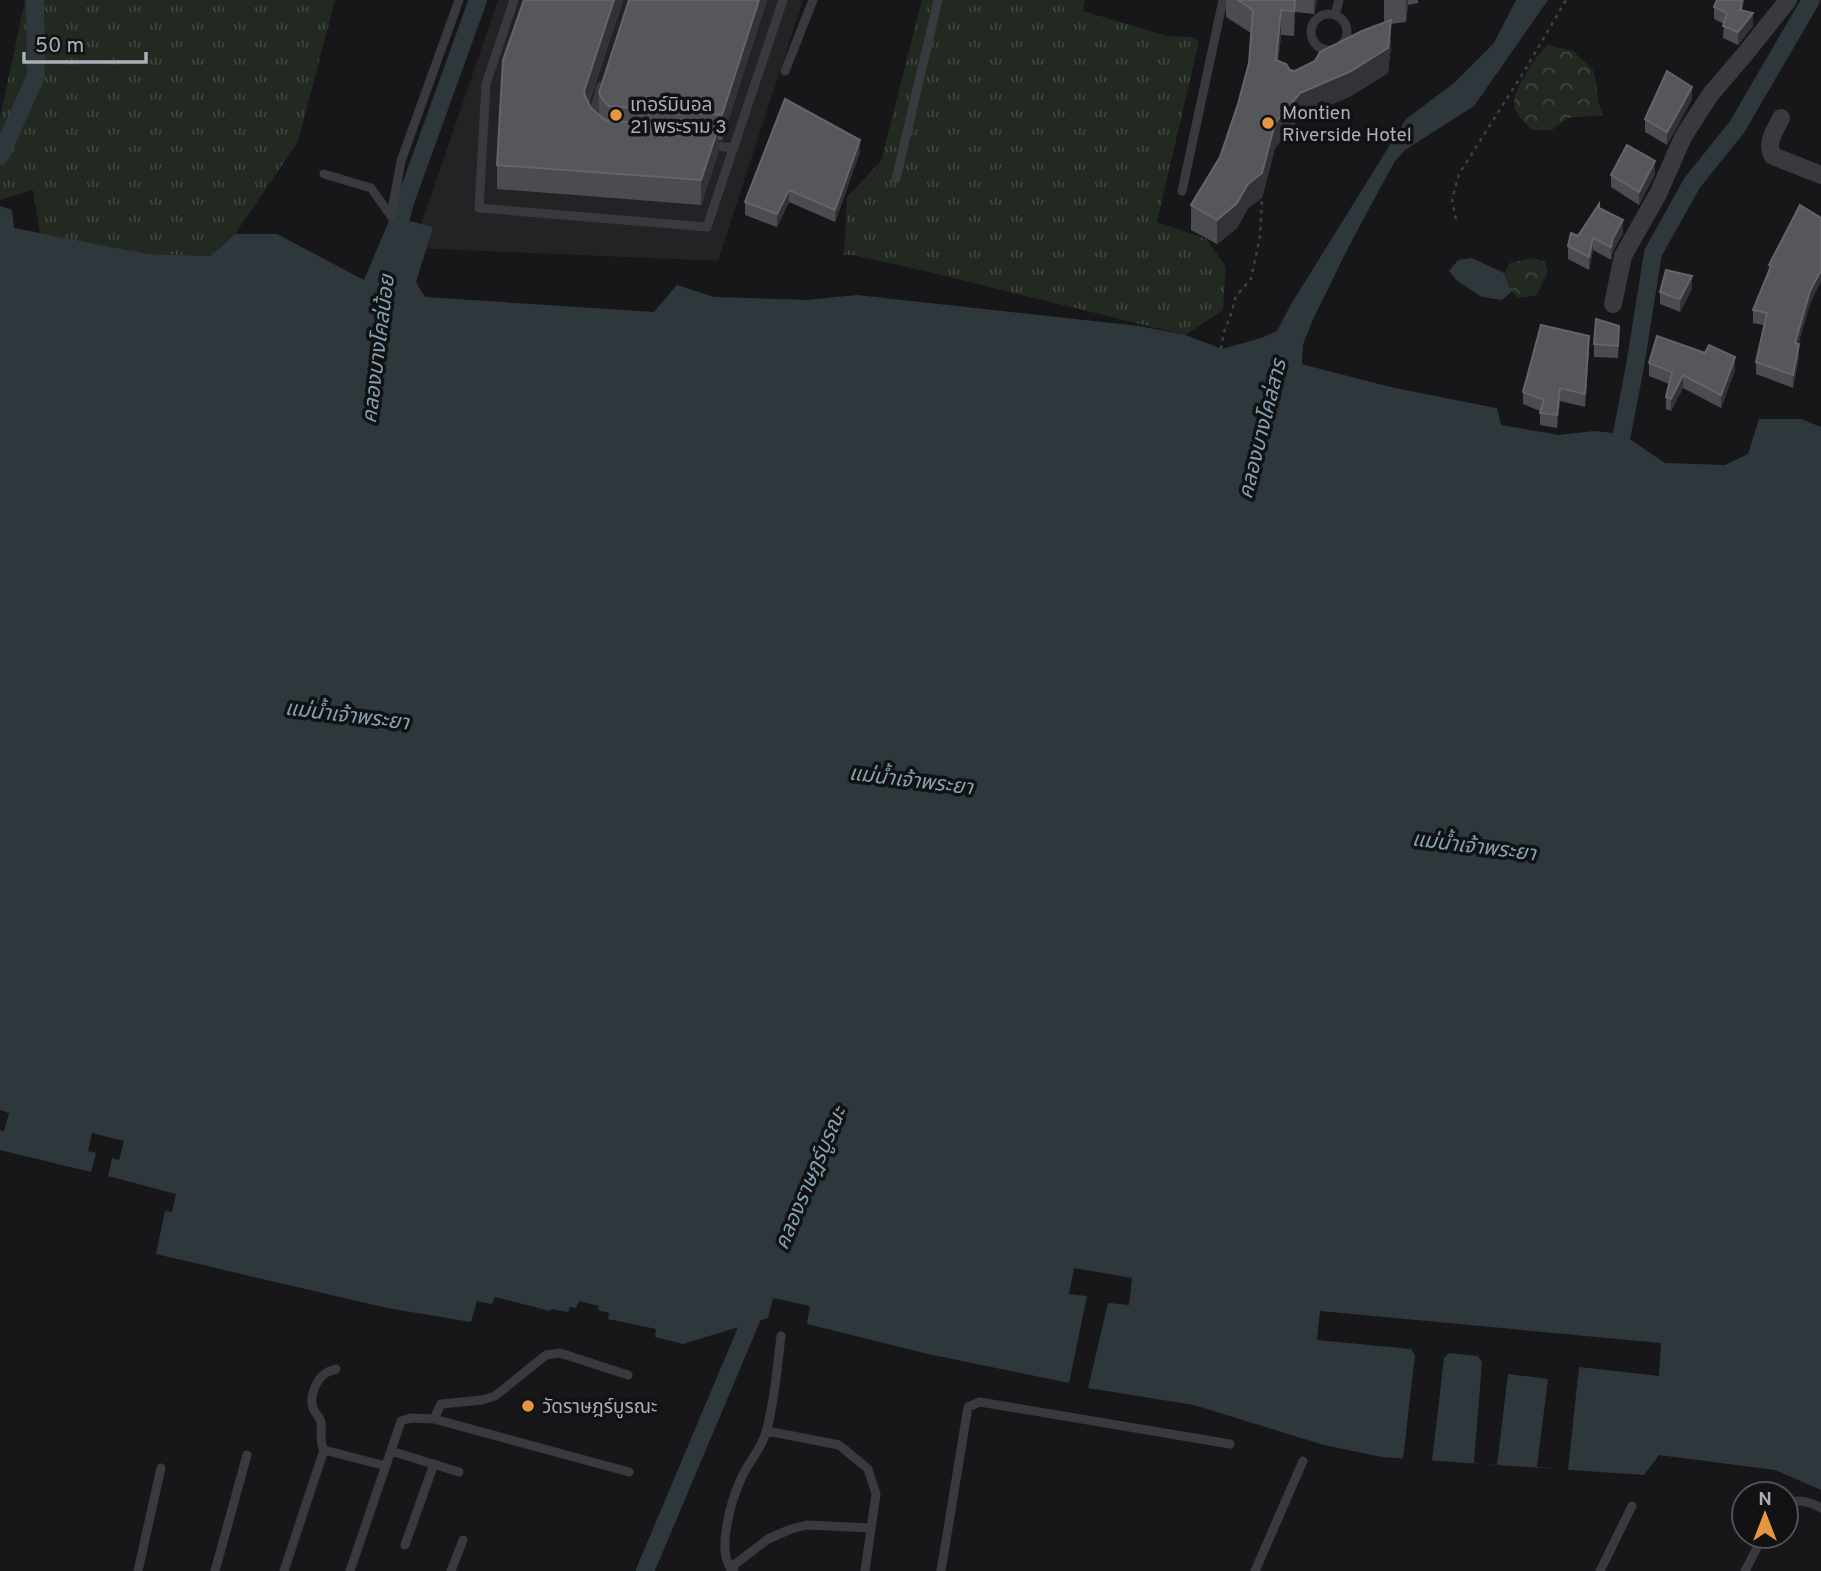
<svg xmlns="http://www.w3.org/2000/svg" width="1821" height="1571" font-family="Overpass,'Noto Sans Thai',sans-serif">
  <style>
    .built { fill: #232326 }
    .grass { fill: url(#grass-tufts) }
    .forest { fill: url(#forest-crowns) }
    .water { fill: #2e383c }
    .pier { fill: #171719 }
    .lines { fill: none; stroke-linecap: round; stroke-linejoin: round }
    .canal { stroke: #2e383c; stroke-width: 18 }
    .path { stroke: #3e4144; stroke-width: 2.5; stroke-dasharray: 3.5 5; stroke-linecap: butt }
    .lane { stroke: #383a3e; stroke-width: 9 }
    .street { stroke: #383a3e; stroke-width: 18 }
    .wall { fill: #4b4c51 }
    .shaded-wall { fill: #323336 }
    .building { fill: #55575c; stroke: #63656a; stroke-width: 2 }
    .poi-dot { fill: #e59642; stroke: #121214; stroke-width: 2.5 }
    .labels { text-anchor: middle; stroke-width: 7; stroke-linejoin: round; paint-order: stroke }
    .poi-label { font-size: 19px; fill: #aab0b8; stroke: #121214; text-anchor: start }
    .water-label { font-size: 21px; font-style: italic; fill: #84a2b0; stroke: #121214 }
  </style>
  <defs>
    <pattern id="grass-tufts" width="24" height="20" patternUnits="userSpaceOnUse" patternTransform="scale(1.75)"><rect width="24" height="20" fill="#212921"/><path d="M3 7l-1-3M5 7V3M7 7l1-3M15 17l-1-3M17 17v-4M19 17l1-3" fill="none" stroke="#3f463f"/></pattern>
    <pattern id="forest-crowns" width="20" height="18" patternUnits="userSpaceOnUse" patternTransform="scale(1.75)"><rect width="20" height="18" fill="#212921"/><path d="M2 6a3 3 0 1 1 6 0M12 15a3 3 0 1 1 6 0" fill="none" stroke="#3f463f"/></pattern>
  </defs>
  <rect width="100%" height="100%" fill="#171719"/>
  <!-- built -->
  <path class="built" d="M498,0h305l-85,261 -305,-13z"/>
  <!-- grass -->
  <path class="grass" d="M25,0h310l-37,142 -63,92 -24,22 -63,-2 -108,-21 -7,-43 -33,10v-82z
    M922,0h163l-2,11 84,25 23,1 9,4 -42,181 49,17 20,28 -3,43 -38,25 -277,-68 -56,-12h-8l3,-58 34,-36z"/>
  <!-- forest -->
  <path class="forest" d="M1547,45l26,6 20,19 3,11 2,21 5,13 -35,3 -16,12h-20c-25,-23 -21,-31 -5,-58 6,-10 12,-19 20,-27z
    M1533,258l12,4 3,10 -11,23 -18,3 -8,-6 -7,-19 6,-10z"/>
  <!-- water -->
  <path class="water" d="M1516,0h32l-74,106 -69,44 -10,11c-23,42 -46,83 -66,126 -13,27 -26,47 -27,77l89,23 106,21 4,17 58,10 35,-4 28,3 43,29 60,2 23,-11 11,-35h42l20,8v1063l-46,-20 -116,-15 -15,20 -262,-18 -58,-12 -130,-40 -106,-17 20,-85 21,2 3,-27 -58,-10 -5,26 18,2 -18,87 -141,-29 -121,-30 3,-18 -37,-8 -5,20 -85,26 -28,-7 1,-8 -48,-10 1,-6 -11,-3 1,-4 -20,-5 -3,7 -6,-1 -2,5 -16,-3 -2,2 -55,-14 -3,7 -15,-3 -6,21 -84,-14 -231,-54 9,-43 7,1 4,-18 -68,-18 4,-18 7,2 5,-19 -32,-8 -4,18 8,2 -5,19 -91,-22v-20l4,1 5,-18 -9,-3v-904l12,4 2,18 134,26 63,2 24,-22h42l87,46 27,-64 42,11 -17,55 9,15 229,15 23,-27 37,12 93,3 50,-5 282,31 46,9 37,14 39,-11 16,-7 13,-25 116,-187 48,-36 40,-40z
    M1472,258l32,15 7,19 -9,8 -20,-3 -26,-17 -7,-9 9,-11z"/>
  <!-- pier -->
  <path class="pier" d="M1307,333l4,1 -5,12v15l86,22 106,22 -1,3 -106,-21 -89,-23 1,-19z
    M1320,1311l341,32 -2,33 -80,-9 -11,103 -31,-3 11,-88 -40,-5 -11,91 -23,-2 8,-101 -4,-6 -29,-3 -5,5 -12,103 -29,-2 12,-104 -4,-6 -94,-9z"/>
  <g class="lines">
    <!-- canal -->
    <path class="canal" d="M0,156l36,-80 -1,-76
      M395,241l10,-39 73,-202
      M1622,434l13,-68 18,-113 39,-70 45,-56 74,-127
      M645,1571l113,-268"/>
    <!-- path -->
    <path class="path" d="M1456,219l-4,-19 7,-26 66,-104 41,-70
      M1221,349l3,-17 7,-18 5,-18 15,-17 9,-43 2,-38"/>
    <!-- lane -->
    <path class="lane" d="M514,0l-28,84 -7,124 228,19 76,-227
      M1311 32a18 18 0 1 1 36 0a18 18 0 1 1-36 0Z
      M1335,15l4,-15
      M785,71l28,-71
      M592,119l9,-33
      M708,145l26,3
      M324,174l47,14 20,28 10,-55 58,-161
      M896,179l42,-179
      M1182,191l41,-191
      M336,1369c-3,1 -7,2 -10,4 -10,6 -17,24 -13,35 2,6 7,8 8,15 1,10 -2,18 3,27l62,16
      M434,1419l195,53
      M767,1431l72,14 29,24 8,25 -11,77
      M391,1451l68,21
      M1786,1504c11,-6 25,-2 35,4
      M405,1545l29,-81
      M730,1568l38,-29 23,-10 16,-4 64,3
      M138,1571l23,-103
      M215,1571l32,-116
      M284,1571l40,-121
      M350,1571l51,-150 10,-3 23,1 7,-15 41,-4 13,-4 51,-41 14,-2 68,22
      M451,1571l12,-31
      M734,1571c-20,-14 -2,-73 7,-92 7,-17 20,-29 25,-47 9,-31 11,-65 15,-96
      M941,1571l27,-164 12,-5 250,42
      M1255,1571l48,-110
      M1600,1571l32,-65
      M1745,1571l18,-35"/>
    <!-- street -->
    <path class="street" d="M1781,118c-6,13 -16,25 -8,38l48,19
      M1613,304l10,-48 35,-62 25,-57 27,-42 35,-41 43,-54"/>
  </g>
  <!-- wall -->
  <path class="wall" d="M623,0l-34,103 2,5 8,7v-22l30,-93h138l-45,140h-4v14l-17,51 -204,-16v-24z
    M1226,0h91l-3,14 -19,-2 -1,24 -13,-1 -3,26 12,9 5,1 89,-49v-22h34v3l-10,2 -2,17 -15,2v21l-3,28 -37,23 -51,22 -25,30 -13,50 -14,10 -11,20 -20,16 -26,-14v-25l29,-48 18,-53 11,-41 2,-30 -25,-16z
    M1717,0h27l-2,11 11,15 -15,19 -15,-7 1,-14 -10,-5v-12z
    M1692,99l-25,46 -22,-13v-13z
    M860,152l-25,70 -46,-20 -12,25 -32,-12v-13z
    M1655,174l-16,31 -28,-18v-12z
    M1599,208l24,25 -10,18 -2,9 -18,-10 -4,20 -21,-11v-13z
    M1769,265l41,39 -12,40 1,13 -6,31 -37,-14v-12l8,-37 -11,-2v-13l16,-40z
    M1692,289l-12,23 -20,-8v-12z
    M1619,339l-1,19 -24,-1v-13z
    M1589,348l-4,59 -25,-6 -3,27 -17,-3v-14l-17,-7v-12z
    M1649,363l86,7 -14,38 -38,-20 -12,23 -5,-2v-12l3,-13 -20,-8z"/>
  <!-- shaded-wall -->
  <path class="shaded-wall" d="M614,0h9l-39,116v-25z
    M759,0h8l-45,140v-25z
    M1314,0h3l-3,14z
    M1406,0h2l-2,22z
    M1281,10v25l-5,49v-24z
    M1753,13v13l-15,19v-13z
    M1391,20v25l-3,28 -37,23 -51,22 -25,30 -13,50 -14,10 -11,20 -20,16v-24l58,-97 25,-30z
    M1692,87v12l-25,46v-13z
    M718,129v25l-17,51v-25z
    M860,140v12l-25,70v-12z
    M1655,161v13l-16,31v-13z
    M789,190v12l-12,25v-13z
    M1623,220v13l-10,18 -2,9v-13l2,-9z
    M1593,238v12l-4,20v-13z
    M1821,270v12l-11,22 -15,52v-13l15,-52z
    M1692,276v13l-12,23v-13z
    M1589,336v12l-4,59v-13z
    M1799,344v13l-6,31v-13z
    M1735,357v13l-14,38v-13z
    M1683,375v13l-12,23v-12z
    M1560,388v13l-3,27v-13z"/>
  <!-- building -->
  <path class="building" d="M524,0h90l-30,91 1,5 6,12 14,12 113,9 -17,51 -204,-15 6,-105z
    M629,0h130l-37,115 -113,-9 -6,-6 -4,-7z
    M1238,0h57l-1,11 -13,-1 -5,50 10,4 4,6 5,1 20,-10 5,-9 42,-21 29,-11 -3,28 -37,23 -51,22 -25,30 -13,50 -14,11 -11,19 -20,17 -26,-15 29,-48 18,-53 11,-41 4,-53z
    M1717,0h25l-2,10 13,3 -15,19 -15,-6 4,-13 -13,-6z
    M1667,71l25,16 -25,45 -22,-13z
    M785,99l75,41 -25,70 -46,-20 -12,24 -32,-12z
    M1627,145l28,16 -16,31 -28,-17z
    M1599,204v4l24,12 -10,18 -2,9 -18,-9 -4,19 -21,-11 3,-13 7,3z
    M1800,205l21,13v52l-11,21 -15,52 4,1 -6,31 -37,-13 11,-49 -14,-3 18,-44 -2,-1z
    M1666,270l26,6 -12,23 -20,-7z
    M1596,319l23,7 -1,20 -24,-2z
    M1541,325l48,11 -4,58 -25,-6 -3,27 -17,-2 4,-13 -21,-8z
    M1657,336l48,17 4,-8 26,12 -14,38 -38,-20 -12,24 -5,-2 6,-25 -23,-9z"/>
  <!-- markers -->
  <g class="poi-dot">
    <circle cx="616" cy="115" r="7"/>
    <circle cx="1268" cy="123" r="7"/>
    <circle cx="528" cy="1406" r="7"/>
  </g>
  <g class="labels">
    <!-- poi labels -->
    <g class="poi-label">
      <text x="630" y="111">เทอร์มินอล<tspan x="630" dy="22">21 พระราม 3</tspan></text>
      <text x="1282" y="119">Montien<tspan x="1282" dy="22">Riverside Hotel</tspan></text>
      <text x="542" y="1413">วัดราษฎร์บูรณะ</text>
    </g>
    <!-- water labels -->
    <g class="water-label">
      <text transform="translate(378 349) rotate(-83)" y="7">คลองบางโคล่น้อย</text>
      <text transform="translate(1262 429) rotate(-76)" y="7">คลองบางโคล่สาร</text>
      <text transform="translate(347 715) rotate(7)" y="7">แม่น้ำเจ้าพระยา</text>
      <text transform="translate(911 780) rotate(7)" y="7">แม่น้ำเจ้าพระยา</text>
      <text transform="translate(1474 846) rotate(7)" y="7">แม่น้ำเจ้าพระยา</text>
      <text transform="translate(810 1178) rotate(-67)" y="7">คลองราษฎร์บูรณะ</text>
    </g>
  </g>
  <!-- north arrow -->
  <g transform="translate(1765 1515)"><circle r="33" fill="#121214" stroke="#4f5156" stroke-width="2"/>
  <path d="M0-5L12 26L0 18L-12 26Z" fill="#e59642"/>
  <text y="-10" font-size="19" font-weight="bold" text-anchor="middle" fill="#aab0b8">N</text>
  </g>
  <!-- scale -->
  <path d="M24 52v10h122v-10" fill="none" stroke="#aab0b8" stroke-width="3.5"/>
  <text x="35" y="52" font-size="21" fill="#aab0b8" stroke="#121214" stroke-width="5" paint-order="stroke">50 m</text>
</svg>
